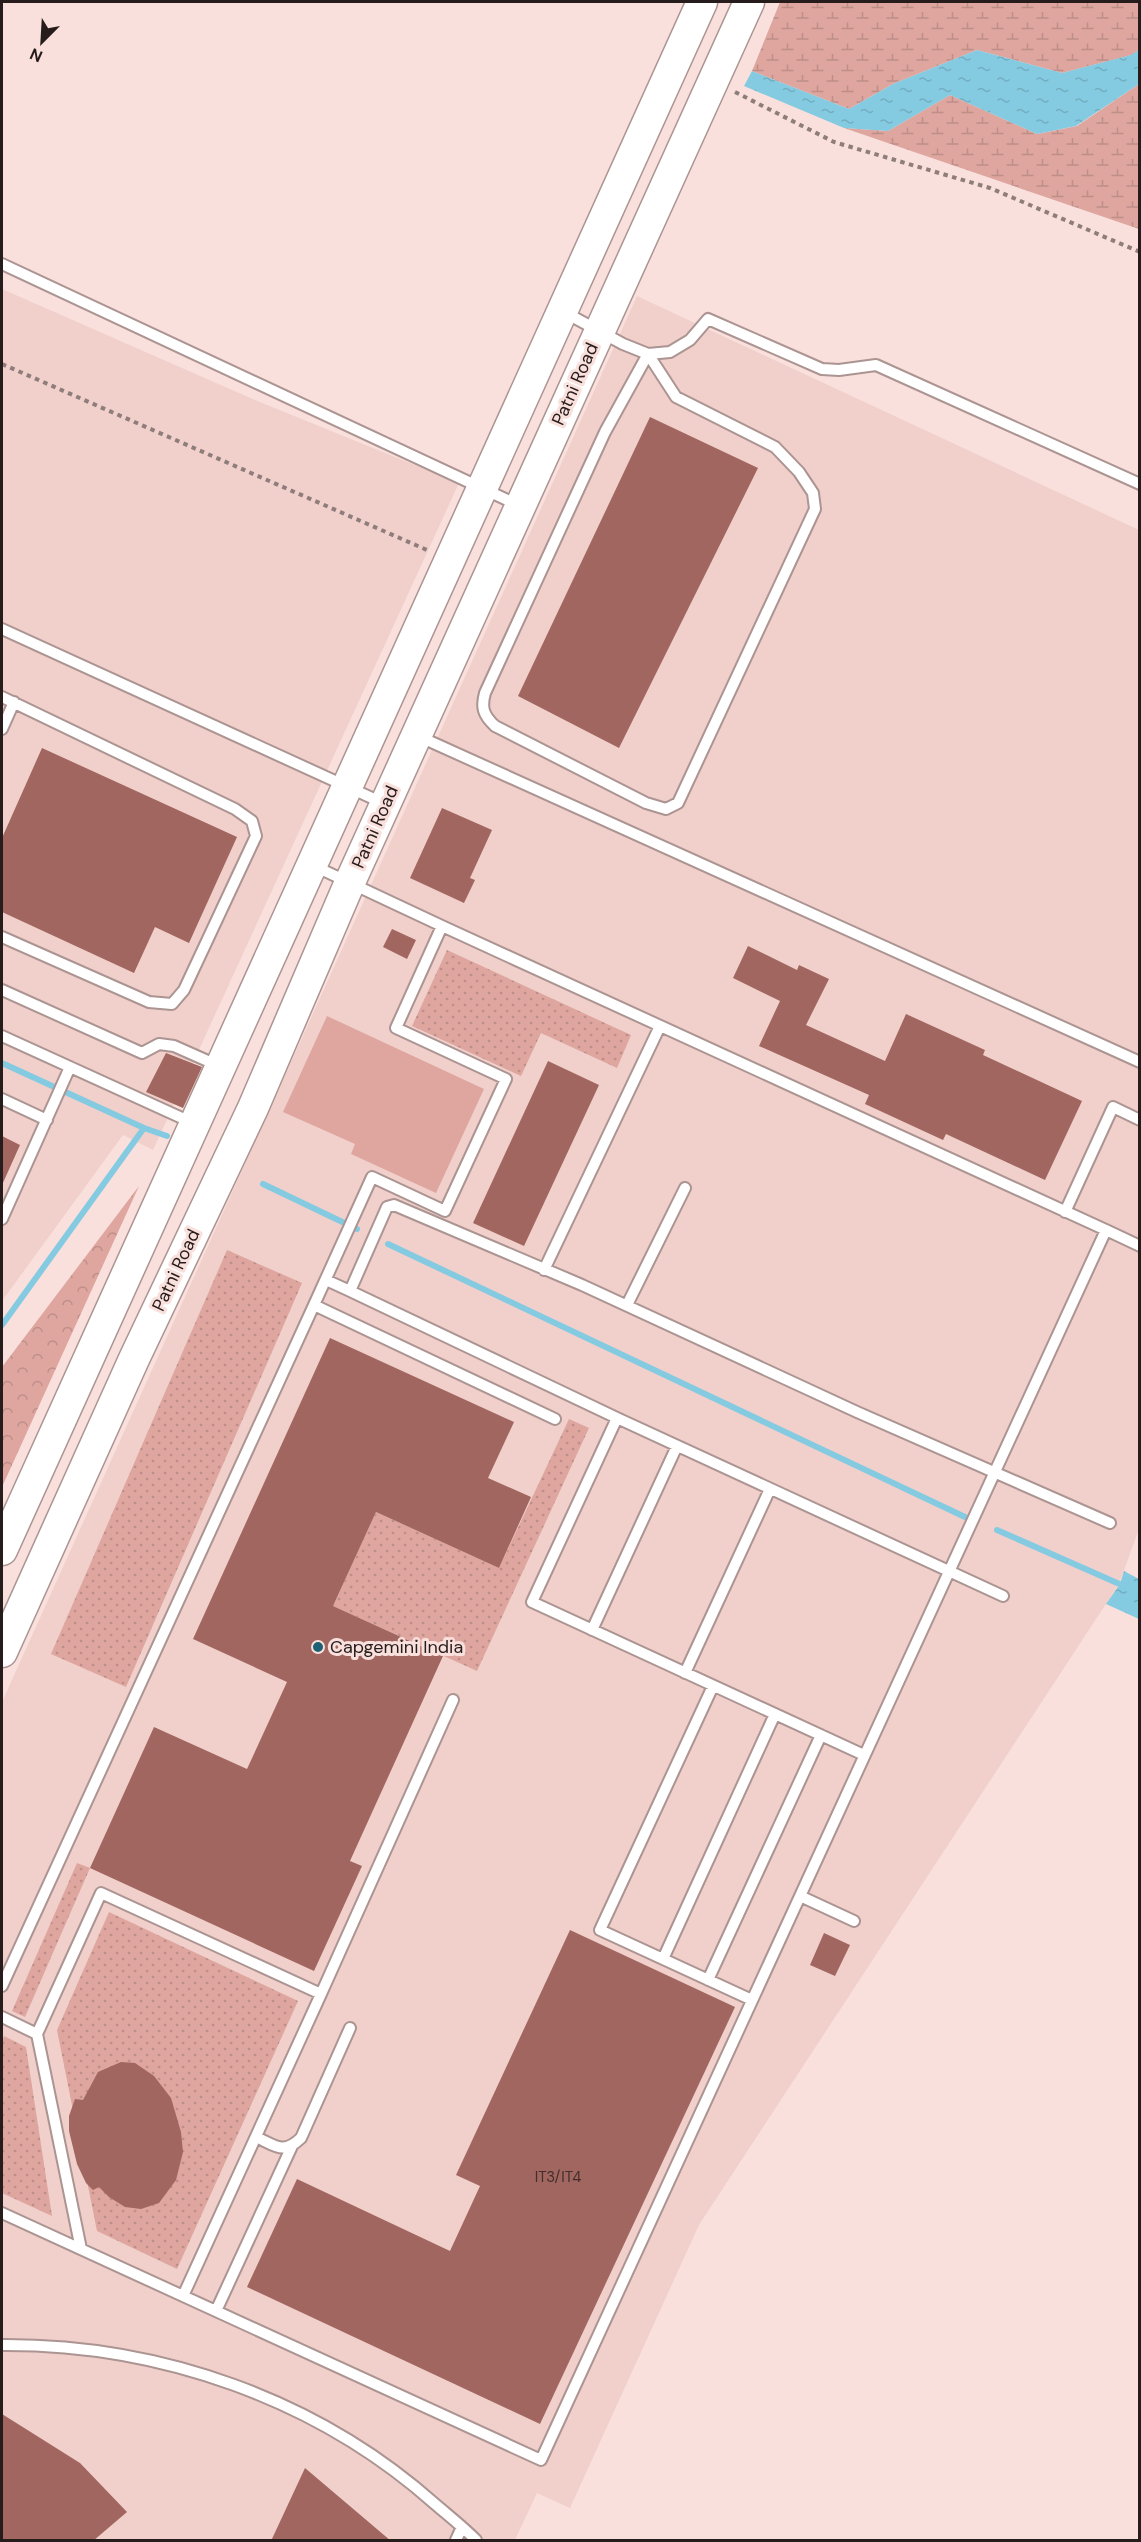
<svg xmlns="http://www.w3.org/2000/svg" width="1141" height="2542" font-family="'DM Sans',sans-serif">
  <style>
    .built { fill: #f1d0cb }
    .grass { fill: url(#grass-dots) }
    .wetland { fill: url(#wetland-marsh) }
    .park { fill: url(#park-crowns) }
    .pitch { fill: #dea69f }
    .water { fill: url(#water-ripples) }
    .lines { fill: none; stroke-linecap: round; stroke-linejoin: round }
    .stream { stroke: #84cae1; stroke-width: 6 }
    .building { fill: #a1665f }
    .lane-casing { stroke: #ab9491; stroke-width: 14 }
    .secondary-casing { stroke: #ab9491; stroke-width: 33 }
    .path { stroke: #8e7d7a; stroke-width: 4; stroke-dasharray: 4.5 4.5; stroke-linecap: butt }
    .lane { stroke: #fff; stroke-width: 10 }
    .secondary { stroke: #fff; stroke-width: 30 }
    .poi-dot { fill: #1c6073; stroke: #f9e0dc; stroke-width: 2 }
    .labels { text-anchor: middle; stroke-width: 6; stroke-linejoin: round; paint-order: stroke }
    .number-label { font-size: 15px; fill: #442e2c }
    .street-label { font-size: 18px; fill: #251c1b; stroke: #f9e0dc }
    .poi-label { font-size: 18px; fill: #251c1b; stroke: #f9e0dc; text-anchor: start }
  </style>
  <defs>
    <pattern id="grass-dots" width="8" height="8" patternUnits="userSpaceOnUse" patternTransform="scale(1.5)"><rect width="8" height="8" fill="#dea69f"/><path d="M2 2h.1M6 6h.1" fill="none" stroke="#be8e88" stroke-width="1.8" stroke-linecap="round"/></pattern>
    <pattern id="wetland-marsh" width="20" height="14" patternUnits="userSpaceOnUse" patternTransform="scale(1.5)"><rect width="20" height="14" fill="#dea69f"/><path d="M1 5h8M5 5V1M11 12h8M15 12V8" fill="none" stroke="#be8e88"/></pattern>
    <pattern id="park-crowns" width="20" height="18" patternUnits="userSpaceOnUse" patternTransform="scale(1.5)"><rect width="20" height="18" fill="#dea69f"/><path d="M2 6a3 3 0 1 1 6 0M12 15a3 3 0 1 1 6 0" fill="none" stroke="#be8e88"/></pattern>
    <pattern id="water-ripples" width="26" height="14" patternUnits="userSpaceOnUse" patternTransform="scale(1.5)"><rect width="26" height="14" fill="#84cae1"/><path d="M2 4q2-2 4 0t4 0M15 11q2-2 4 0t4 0" fill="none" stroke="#72adc0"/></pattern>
  </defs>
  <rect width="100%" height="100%" fill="#f9e0dc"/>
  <!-- built -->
  <path class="built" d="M2,289l253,111 204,83 -306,667 -30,-15 -121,166z
    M637,296l502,234v999l-20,55 -420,641 -129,283 -33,-15 -22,47h-513v-838z"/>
  <!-- grass -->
  <path class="grass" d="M447,950l184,85 -14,33 -76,-35 -20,43 -109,-50z
    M227,1250l75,33 -176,404 -75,-33z
    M569,1419l20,9 -112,243 -144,-65 43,-94 123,56z
    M77,1863l13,5 -65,149 -13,-6z
    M109,1912l189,89 -121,268 -80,-38 -40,-201z
    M4,2036l22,11 26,169 -50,-23v-150z"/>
  <!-- wetland -->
  <path class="wetland" d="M780,2h359v48l-7,5 -70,18 -85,-23 -84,34 -44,25 -97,-38z
    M1139,84v145l-295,-101 44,3 62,-36 87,39 40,-8z"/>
  <!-- park -->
  <path class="park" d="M139,1186l-137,301v-120z"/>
  <!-- pitch -->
  <path class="pitch" d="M327,1016l157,73 -48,104 -85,-39 4,-10 -72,-32z"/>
  <!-- water -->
  <path class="water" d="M977,50l85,23 69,-18 8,-5v34l-63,42 -39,8 -87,-39 -62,36 -44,-3 -100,-42 8,-15 97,38 44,-25z
    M1124,1571l15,8v40l-33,-15 14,-20z"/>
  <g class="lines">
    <!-- stream -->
    <path class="stream" d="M2,1063l142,65 23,8
      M263,1184l94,45
      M388,1244l577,273
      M2,1325l142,-197
      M997,1530l143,63"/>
  </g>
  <!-- building -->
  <path class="building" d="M650,417l108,51 -139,280 -101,-52z
    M42,748l195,89 -48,106 -34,-16 -21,46 -132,-61v-74z
    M442,808l50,22 -22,48 5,2 -11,23 -54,-25z
    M392,929l24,11 -9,19 -24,-12z
    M748,946l49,24 2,-5 30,14 -23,46 79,36 21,-47 79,36 -2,5 99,46 -37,79 -99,-46 -3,6 -78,-36 4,-9 -110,-49 21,-45 -47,-23z
    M166,1053l36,14 -19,41 -37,-16z
    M548,1061l51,24 -75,161 -51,-23z
    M2,1136l18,9 -18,40z
    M330,1338l184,84 -26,56 43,19 -32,71 -123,-56 -43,94 110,50 -93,205 12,5 -48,105 -224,-103 64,-141 93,42 40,-87 -94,-43z
    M570,1930l165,77 -195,417 -293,-137 50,-108 153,72 30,-65 -24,-11z
    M824,1933l26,12 -15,31 -25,-11z
    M121,2062l14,1 19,13 17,22 10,34 2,20 -7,28 -17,23 -18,6 -16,-2 -16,-10 -10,-10 -6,3 -7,-7 -9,-19 -8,-33v-15l6,-17 8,1 15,-28z
    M2,2414l78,49 47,49 -34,29h-91z
    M305,2468l86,73h-120z"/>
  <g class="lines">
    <!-- lane casing -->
    <g class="lane-casing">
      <path id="lane" d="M2,264l518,242
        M564,312l59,32 25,10 22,-2 20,-12 18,-21 114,50 17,1 37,-5 264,119
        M648,354l28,43 99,50 24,25 14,21 2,16 -137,294 -12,6 -20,-6 -151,-77c-12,-11 -14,-19 -10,-33l120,-261z
        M2,629l381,174
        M2,697l233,112 17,12 4,15 -72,154 -12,14 -23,-2 -147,-65
        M2,729l12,-27
        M418,736l722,326
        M312,865l130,61 -46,102 110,51 -61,132 -73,-34 -58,128
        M2,990l140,63 17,-9 15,2 45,20
        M2,1036l191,87
        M2,1099l45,21
        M1065,1212l48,-105 27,13
        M2,1219l68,-152
        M1106,1230l34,16
        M544,1270l116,-244
        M326,1280l24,11
        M627,1305l58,-117
        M617,1418l-267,-127 37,-84 7,-2 188,80 275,127 253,111
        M592,1630l85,-184
        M685,1673l85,-184
        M713,1686l-113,244 152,70
        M864,1755l-332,-153 85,-184 386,178
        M800,1896l54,25
        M663,1959l112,-245
        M708,1980l113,-245
        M2,1986l312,-681 241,114
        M2,2017l35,17 44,215
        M37,2034l64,-141 220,101 132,-294
        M256,2137c20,9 27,18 45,1l49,-110
        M2,2213l539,247 565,-1230 -664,-304
        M183,2296l138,-302
        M216,2311l76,-165
        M2,2345c158,-1 315,54 433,159 14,12 28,23 41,36
        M456,2540l6,-13"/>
    </g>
    <!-- secondary casing -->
    <g class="secondary-casing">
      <path id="secondary" d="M2,1550l700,-1548
        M2,1652l132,-293 119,-251 97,-226 399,-880"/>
    </g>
    <!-- path -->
    <path class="path" d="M735,92l99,50 156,46 150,64
      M2,364l425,186"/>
    <!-- lane -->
    <use href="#lane" class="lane"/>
    <!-- secondary -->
    <use href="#secondary" class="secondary"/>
  </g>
  <!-- markers -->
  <circle class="poi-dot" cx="318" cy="1647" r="6"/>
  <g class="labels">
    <!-- number labels -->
    <g class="number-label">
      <text x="558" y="2182">IT3/IT4</text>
    </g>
    <!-- street labels -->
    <g class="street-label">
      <text transform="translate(575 384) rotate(-66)" y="6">Patni Road</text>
      <text transform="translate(375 827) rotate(-66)" y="6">Patni Road</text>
      <text transform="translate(176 1270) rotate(-65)" y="6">Patni Road</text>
    </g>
    <!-- poi labels -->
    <g class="poi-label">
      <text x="330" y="1653">Capgemini India</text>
    </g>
  </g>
  <!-- border -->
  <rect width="1141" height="2542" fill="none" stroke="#251c1b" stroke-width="6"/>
  <!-- north arrow -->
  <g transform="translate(42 42) rotate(204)" stroke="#f9e0dc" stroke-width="4.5" paint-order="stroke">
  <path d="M0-4.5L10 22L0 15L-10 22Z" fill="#251c1b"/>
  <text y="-9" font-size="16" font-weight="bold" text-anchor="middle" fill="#251c1b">N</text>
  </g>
</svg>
